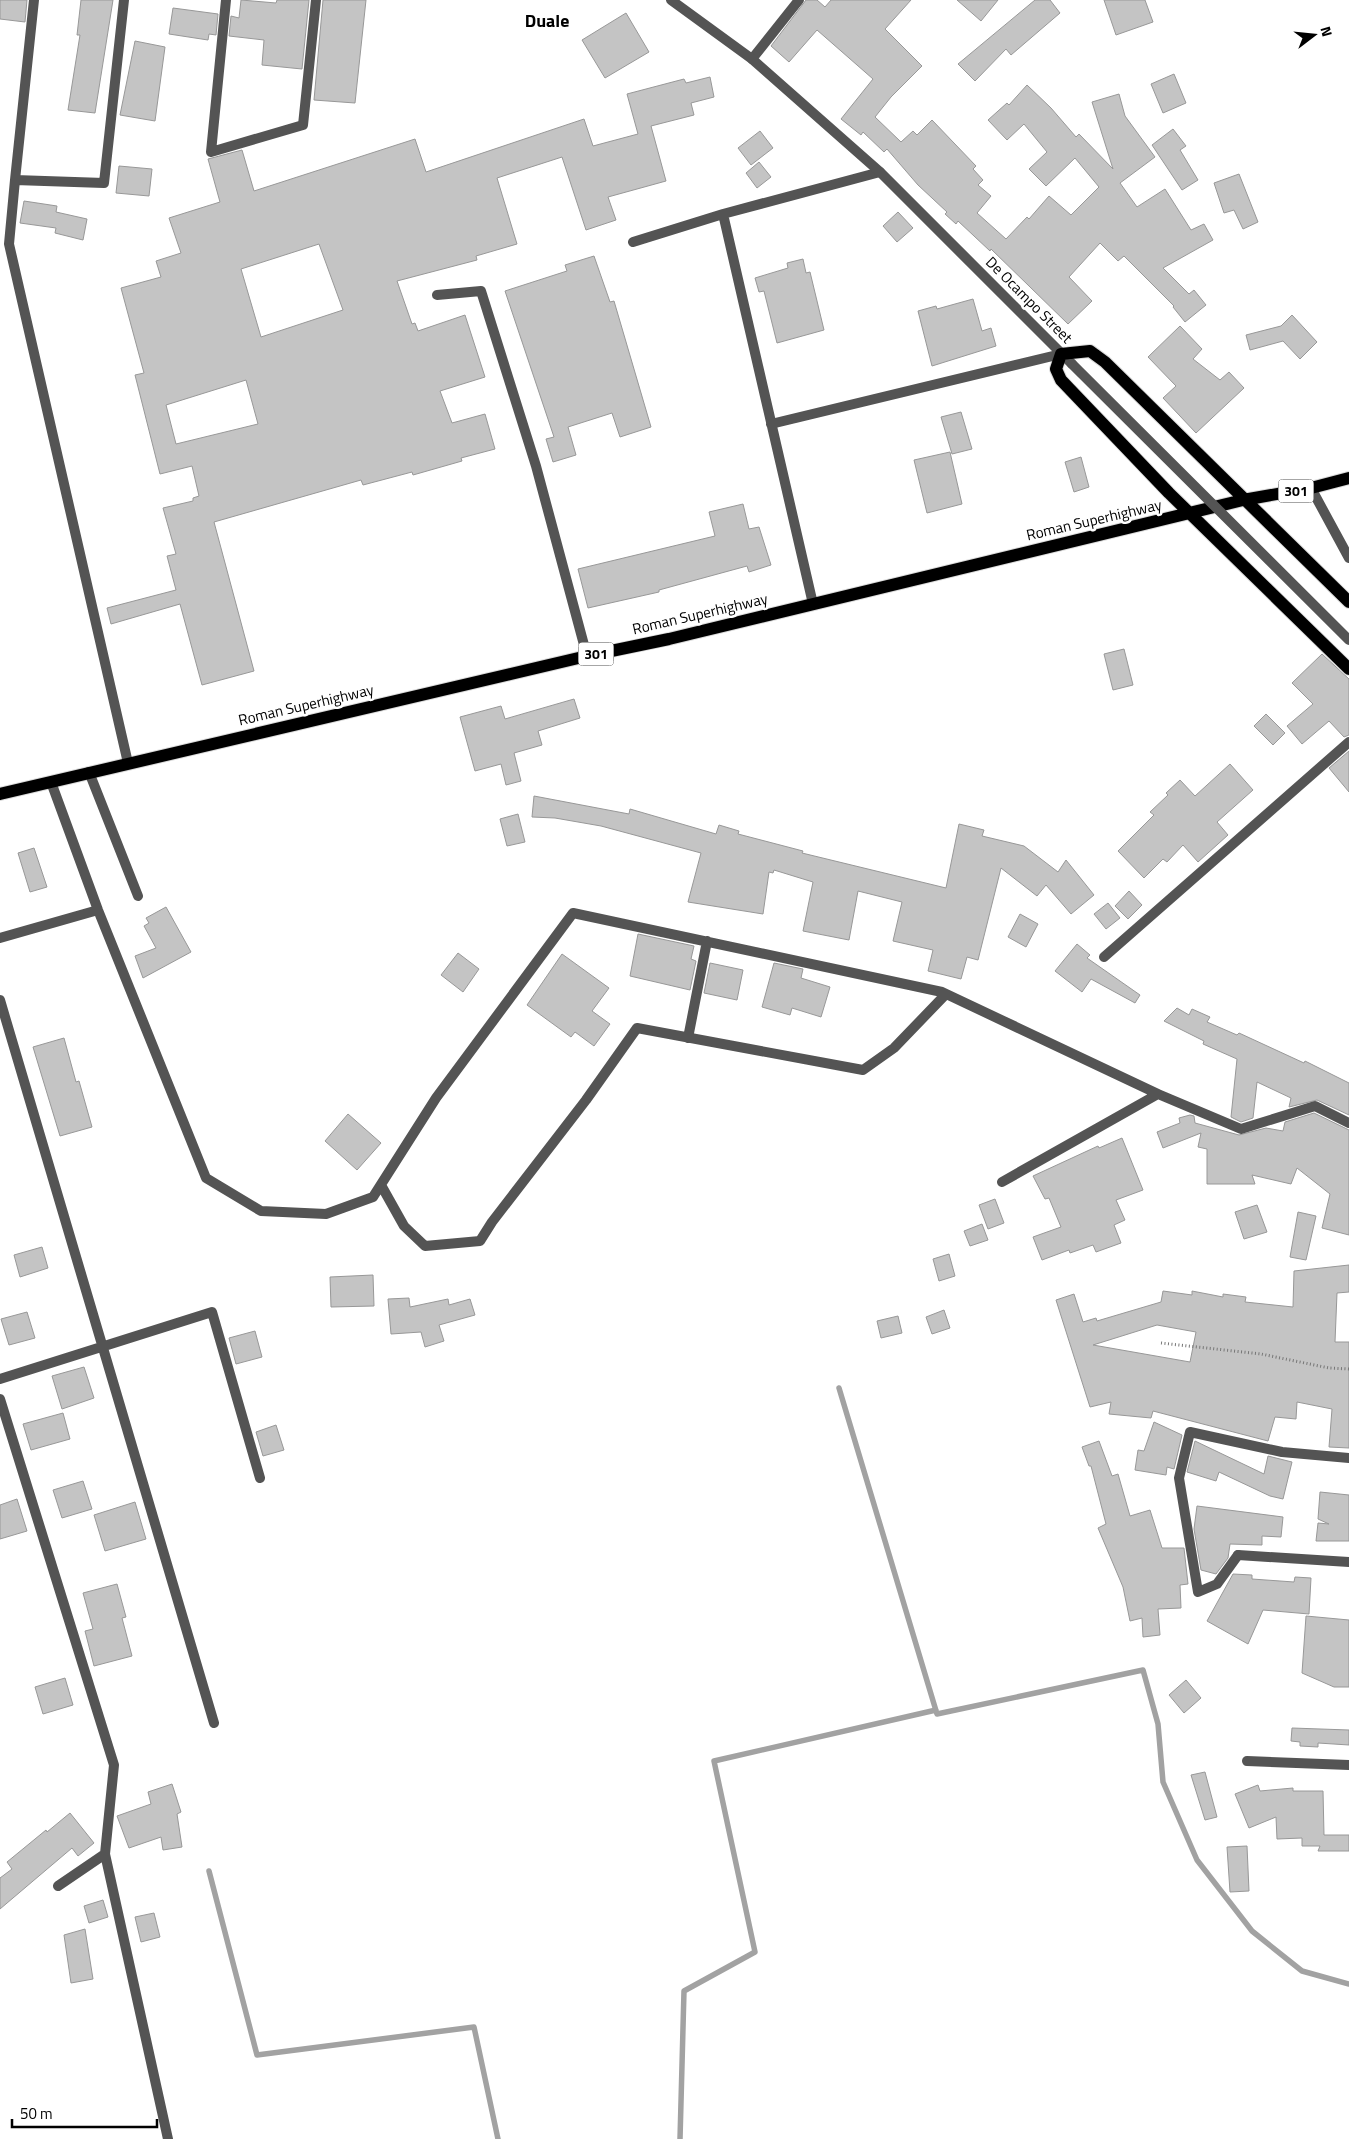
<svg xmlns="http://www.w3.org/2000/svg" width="1349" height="2139" font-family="'Titillium Web',sans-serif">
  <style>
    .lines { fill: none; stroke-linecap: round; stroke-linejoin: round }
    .stream { stroke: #a2a2a2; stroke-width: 5.5 }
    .building { fill: #c4c4c4; stroke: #989898; fill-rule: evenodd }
    .primary-casing { stroke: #dbdbdb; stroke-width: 14 }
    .path { stroke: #767676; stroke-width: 3; stroke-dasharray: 1 2.5; stroke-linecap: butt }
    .service { stroke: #545454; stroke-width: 10 }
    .minor { stroke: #545454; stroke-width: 10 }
    .tertiary { stroke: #545454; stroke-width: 10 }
    .primary { stroke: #000; stroke-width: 12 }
    .tertiary-bridge { stroke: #545454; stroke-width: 10 }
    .labels { text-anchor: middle; stroke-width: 5; stroke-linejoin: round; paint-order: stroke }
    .shield { fill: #fff; stroke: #4c4c4c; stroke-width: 1 }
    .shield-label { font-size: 14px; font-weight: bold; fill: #000 }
    .street-label { font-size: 15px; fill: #000; stroke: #fff }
    .quarter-label { font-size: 18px; font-weight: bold; fill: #000; stroke: #fff }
  </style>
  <rect width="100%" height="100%" fill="#fff"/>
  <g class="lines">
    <!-- stream -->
    <path class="stream" d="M839,1388l98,326 206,-44 15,54 5,58 34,78 55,71 50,40 47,13
      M209,1871l48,184 217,-28 24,112
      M680,2139l4,-148 71,-39 -41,-191 222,-51"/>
  </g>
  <!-- building -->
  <path class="building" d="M0,0h27l-2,22 -25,-3z
    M81,0h32l-18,113 -27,-3 12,-75h-3z
    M241,0l35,3 1,-3h32l-7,69 -40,-4 2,-25 -35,-4 2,-20 8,2z
    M323,0h43l-11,103 -41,-3z
    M806,0h11l8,7 6,-7h80l-26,29 37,37 -31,31 -16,20 26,25 12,-11 4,4 15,-15 44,46 -3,3 10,11 -5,5 13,11 -14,17 29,26 21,-22 2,2 20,-23 22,19 28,-28 -24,-29 -29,28 -17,-17 18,-17 -23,-28 -17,16 -19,-20 19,-17 2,2 18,-20 24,23 25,29 3,-3 34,35 -21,-67 27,-8 6,22 30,41 -35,26 17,24 28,-18 26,41 13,-6 9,16 -50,28 26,26 5,-4 12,15 -21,17 -12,-15 1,-1 -50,-50 -6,5 -18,-18 -31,34 23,24 -24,23 -77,-75 -1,2 -32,-30 -2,3 -11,-10 2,-2 -29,-27 -31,-36 -3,3 -21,-20 -2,3 -20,-16 32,-40 -56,-49 -28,32 -18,-16z
    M957,0h41l-17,21z
    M1035,0h15l10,13 -49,42 -5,-6 -31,32 -17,-17z
    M1104,0h41l8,22 -37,13z
    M173,8l45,6 -2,21 -7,-1 -1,6 -39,-6z
    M626,13l23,39 -44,26 -23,-38z
    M135,41l30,6 -10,74 -35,-6z
    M1174,74l12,29 -23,10 -12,-29z
    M710,77l4,20 -23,6 3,12 -43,11 15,55 -58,16 8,23 -30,10 -24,-73 -65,21 20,66 -41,12 1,4 -80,21 15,43 3,-1 3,8 47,-16 20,62 -45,14 12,32 33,-9 10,35 -34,9 1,3 -49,14 -1,-3 -49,13 -2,-5 -147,42 40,149 -52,14 -22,-81 -69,20 -4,-16 69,-18 -9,-34 9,-2 -13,-46 30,-7v-3l6,-2 -7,-30 -32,8 -25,-99 9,-2 -23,-85 40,-11 -5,-16 25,-8 -12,-35 51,-16 -12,-43 34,-9 12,41 161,-52 11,33 158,-53 9,27 45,-12 -11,-40 57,-15 2,4zM319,244l24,66 -82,27 -20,-68zM246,380l12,44 -82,20 -10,-39z
    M1173,129l13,17 -6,4 18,30 -16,10 -30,-45z
    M760,131l13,17 -22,17 -13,-17z
    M759,162l12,15 -14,11 -11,-15z
    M119,166l33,3 -3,27 -33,-3z
    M1239,174l19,48 -15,7 -9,-19 -10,3 -10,-30z
    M24,201l33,5 -1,6 31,7 -4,21 -28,-7 1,-5 -36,-5z
    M898,212l15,16 -16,14 -14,-16z
    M594,256l16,46 4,-1 37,126 -31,10 -8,-24 -44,14 8,28 -23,7 -7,-23 8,-2 -49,-146 62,-20 -2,-6z
    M803,259l3,14 4,-1 14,58 -47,13 -13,-52 -5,1 -4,-14 33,-10 -1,-5z
    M973,299l9,32 9,-3 5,18 -64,20 -14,-55 18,-5 1,3z
    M1292,315l25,27 -17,17 -17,-18 -33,9 -4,-15 35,-9z
    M1180,326l22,23 -9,10 27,21 9,-8 15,16 -48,45 -33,-35 13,-12 -28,-29z
    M961,412l11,37 -20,5 -11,-37z
    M950,452l12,52 -35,9 -13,-53z
    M1081,457l8,30 -15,5 -9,-30z
    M743,504l6,25 10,-2 12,38 -22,7 -2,-6 -88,24v2l-71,16 -10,-39 137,-33 -6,-24z
    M1124,649l9,36 -20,5 -9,-36z
    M1322,654l27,25v56l-5,2 -15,-16 -27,23 -15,-18 26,-22 -21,-21z
    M574,699l6,19 -42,13 4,14 -28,8 7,28 -15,4 -5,-21 -26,7 -15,-54 41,-11 4,13z
    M1266,714l19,19 -12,12 -19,-19z
    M1349,751v41l-20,-24z
    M1230,764l23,26 -36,32 11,13 -30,27 -15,-17 -16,17 -4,-3 -19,19 -26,-27 36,-36 -4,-3 18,-17 -2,-2 14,-13 15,16z
    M534,796l95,18 1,-5 86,25 3,-9 20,6 -1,3 65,17 -1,2 144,35 13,-64 25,6 -2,6 42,10 34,26 8,-12 28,35 -23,19 -25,-29 -9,11 -36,-28 -23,92 -11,-3 -6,22 -33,-8 5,-21 -40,-9 9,-39 -44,-11 -9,49 -46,-9 10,-49 -39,-12 -1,3 -4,-1 -6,42 -75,-12 13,-49 -100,-27 -46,-8 -23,-1z
    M518,814l7,28 -18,4 -7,-27z
    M34,848l13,39 -17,5 -12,-39z
    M1129,891l13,14 -14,14 -13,-13z
    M1108,903l12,15 -14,11 -12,-15z
    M166,907l25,45 -48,26 -8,-22 21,-8 -12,-22 5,-3 -3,-5z
    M1020,914l18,10 -12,23 -18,-10z
    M638,934l56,12 -3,13 5,2 -6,29 -60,-14z
    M1077,944l13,11 -3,3 53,37 -5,8 -44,-24 -9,13 -27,-21z
    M458,953l21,16 -16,23 -22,-17z
    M562,954l47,34 -17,23 18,13 -16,22 -19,-14 -4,5 -44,-32z
    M710,963l33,7 -6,30 -33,-7z
    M774,963l29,6 -2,9 29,9 -9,30 -29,-9 -2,7 -28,-8z
    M1177,1008l12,7 3,-6 18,8 -3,5 30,13 2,-2 65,30 1,-2 44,22v32l-32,-15 -28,7 2,-9 -34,-16 -4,36 -12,4 -10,-5 6,-58 -34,-15 1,-3 -40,-20z
    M64,1038l12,44 3,-1 13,46 -32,9 -27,-89z
    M1314,1113l35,17v105l-27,-7 8,-34 -33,-26 -6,16 -39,-9 3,9h-48v-35l-9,-2 3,-14 -38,15 -6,-16 23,-9 -1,-5 11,-3 4,1 1,7 44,12 27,-7 17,3 2,-9z
    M348,1114l33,29 -24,27 -32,-29z
    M1122,1138l21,52 -27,10 9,20 -11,5 7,18 -25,9 -3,-7 -23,8 -1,-3 -27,10 -9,-23 28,-10 -12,-29 -4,1 -12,-23 65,-30 1,2z
    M995,1199l9,24 -16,6 -9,-24z
    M1257,1205l10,27 -23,7 -9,-27z
    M1298,1212l18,4 -10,44 -16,-3z
    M982,1224l6,16 -18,6 -6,-15z
    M42,1247l6,21 -28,9 -6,-22z
    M949,1254l6,22 -16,5 -6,-22z
    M1349,1265v27l-12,1 -2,49h14v106l-20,-1 3,-38 -35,-7 -1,17 -21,-2 -7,24 -115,-30 -2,7 -42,-4 2,-12 -21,5 -34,-107 18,-6 9,28 13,-4 1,3 64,-19 2,-11 29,4v-4l31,6v-3l23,3 -1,5 48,5 1,-36zM1157,1325l39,7 -6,30 -97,-17z
    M373,1275l1,31 -43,1 -1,-30z
    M409,1298l1,9 38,-8 1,6 21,-6 5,16 -36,10 5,16 -19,6 -4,-15 -30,2 -3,-35z
    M944,1310l6,18 -18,6 -6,-17z
    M27,1312l8,26 -26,7 -8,-26z
    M898,1316l4,17 -21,5 -4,-17z
    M255,1331l7,26 -26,7 -7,-26z
    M84,1367l10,31 -32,11 -10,-33z
    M63,1413l7,26 -39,11 -8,-26z
    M1154,1422l28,13 -8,34 -7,-2 -1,8 -31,-5 3,-20 6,1z
    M276,1425l8,25 -21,6 -7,-24z
    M1099,1441l13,35 6,-2 12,42 20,-6 12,38h22l4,36 -8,1 1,23 -23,1 2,26 -17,2 -1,-19 -12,3 -7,-34 -25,-59 8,-4 -15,-58h-2l-7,-19z
    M1195,1441l69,33 4,-18 24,6 -9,37 -13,-3 -51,-24 -3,9 -29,-9z
    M83,1481l9,28 -30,9 -9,-28z
    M1320,1492l29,3v46h-33l2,-18 11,1 -11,-5z
    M17,1499l10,32 -27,8v-34z
    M135,1502l11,37 -41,12 -11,-36z
    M1197,1506l86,11 -2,20 -19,-1v9l-32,-1 -2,14 -12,16 -15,-4 -7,-41z
    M1233,1574l19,1v4l42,3 1,-5 16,1 -2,36 -46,-4 -15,34 -41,-23z
    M117,1584l9,33 -4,1 10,38 -38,10 -9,-35 8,-2 -10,-36z
    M1306,1616l43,4v67h-15l-32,-14z
    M65,1678l8,27 -30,9 -8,-27z
    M1186,1680l15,18 -17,15 -15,-18z
    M1292,1728l57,2v15l-31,-2v4l-18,-1v-4l-9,-1z
    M1205,1772l12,45 -12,3 -14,-45z
    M172,1784l9,28 -4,2 5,33 -19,3 -2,-13 -32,11 -12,-32 34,-12 -3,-12z
    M1258,1785l2,6 33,-3v3h30l1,44h25v16h-31l2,-5h-18v-8l-25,1 -1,-22 -27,11 -14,-34z
    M70,1813l24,30 -16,13 -6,-8 -72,61v-31l12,-9 -5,-7 39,-32 1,2z
    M1247,1846l2,45 -19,1 -3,-45z
    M103,1900l5,17 -19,6 -5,-17z
    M154,1913l6,24 -19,5 -6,-25z
    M85,1929l8,50 -22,4 -7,-48z"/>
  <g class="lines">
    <!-- primary casing -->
    <g class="primary-casing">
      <path id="primary" d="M1349,602l-244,-240 -15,-11 -29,3 -5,15 5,11 108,113 180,176
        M0,794l587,-138 82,-17 574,-139 68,-12 38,-10"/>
    </g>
    <!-- path -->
    <path class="path" d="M1161,1343l100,11 68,14 20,1"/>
    <!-- service -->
    <path class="service" d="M437,295l44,-4 55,175 51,190
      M1311,488l38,70
      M89,772l49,124
      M1238,1555l-21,29 -19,8 -19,-114 11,-46 92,20 67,6"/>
    <!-- minor -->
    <path class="minor" d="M34,0l-19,180 89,3 20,-183
      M226,0l-15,152 92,-27 13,-125
      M752,59l47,-59
      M15,180l-6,64 119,519
      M723,214l90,390
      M633,242l90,-28 157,-42
      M771,424l290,-70
      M51,782l47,128 108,268 55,33 65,3 47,-17 63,-99 137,-185 369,79 216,102
      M0,938l98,-28
      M1104,957l245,-215
      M0,1000l214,723
      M688,1038l19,-97
      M1002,1182l156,-88 83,35 74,-23 34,17
      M381,1185l23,41 21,20 55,-5 12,-19 94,-122 51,-72 226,42 31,-22 52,-54
      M0,1379l212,-67 48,166
      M0,1399l114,366 -9,89 63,285
      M1238,1555l111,7
      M1247,1761l102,4
      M58,1886l47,-32"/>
    <!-- tertiary -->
    <path class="tertiary" d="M671,0l81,59 128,113 192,192"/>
    <!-- primary -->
    <use href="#primary" class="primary"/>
    <!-- tertiary-bridge -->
    <path class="tertiary-bridge" d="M1072,364l277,276"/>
  </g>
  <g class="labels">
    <!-- shield labels -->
    <g class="shield">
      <rect x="1278.5" y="479.5" width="35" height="23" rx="4"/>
      <rect x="578.5" y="642.5" width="35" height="23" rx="4"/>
    </g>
    <g class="shield-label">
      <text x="1296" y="496">301</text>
      <text x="596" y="659">301</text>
    </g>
    <!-- street labels -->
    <g class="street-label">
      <text transform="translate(1029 300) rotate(45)" y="5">De Ocampo Street</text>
      <text transform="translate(1094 520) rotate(-13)" y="5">Roman Superhighway</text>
      <text transform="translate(700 614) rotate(-13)" y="5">Roman Superhighway</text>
      <text transform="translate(306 705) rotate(-13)" y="5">Roman Superhighway</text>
    </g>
    <!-- quarter labels -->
    <g class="quarter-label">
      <text x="547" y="27">Duale</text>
    </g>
  </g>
  <!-- north arrow -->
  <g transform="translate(1314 35) rotate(74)" stroke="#ffffff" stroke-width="4" paint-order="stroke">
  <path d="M0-4L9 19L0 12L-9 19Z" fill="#000000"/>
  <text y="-8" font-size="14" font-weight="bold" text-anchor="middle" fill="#000000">N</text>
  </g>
  <!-- scale -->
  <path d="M12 2119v8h145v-8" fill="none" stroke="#000000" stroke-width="2.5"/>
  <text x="20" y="2119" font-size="15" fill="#000000" stroke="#ffffff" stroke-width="4" paint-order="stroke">50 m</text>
</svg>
